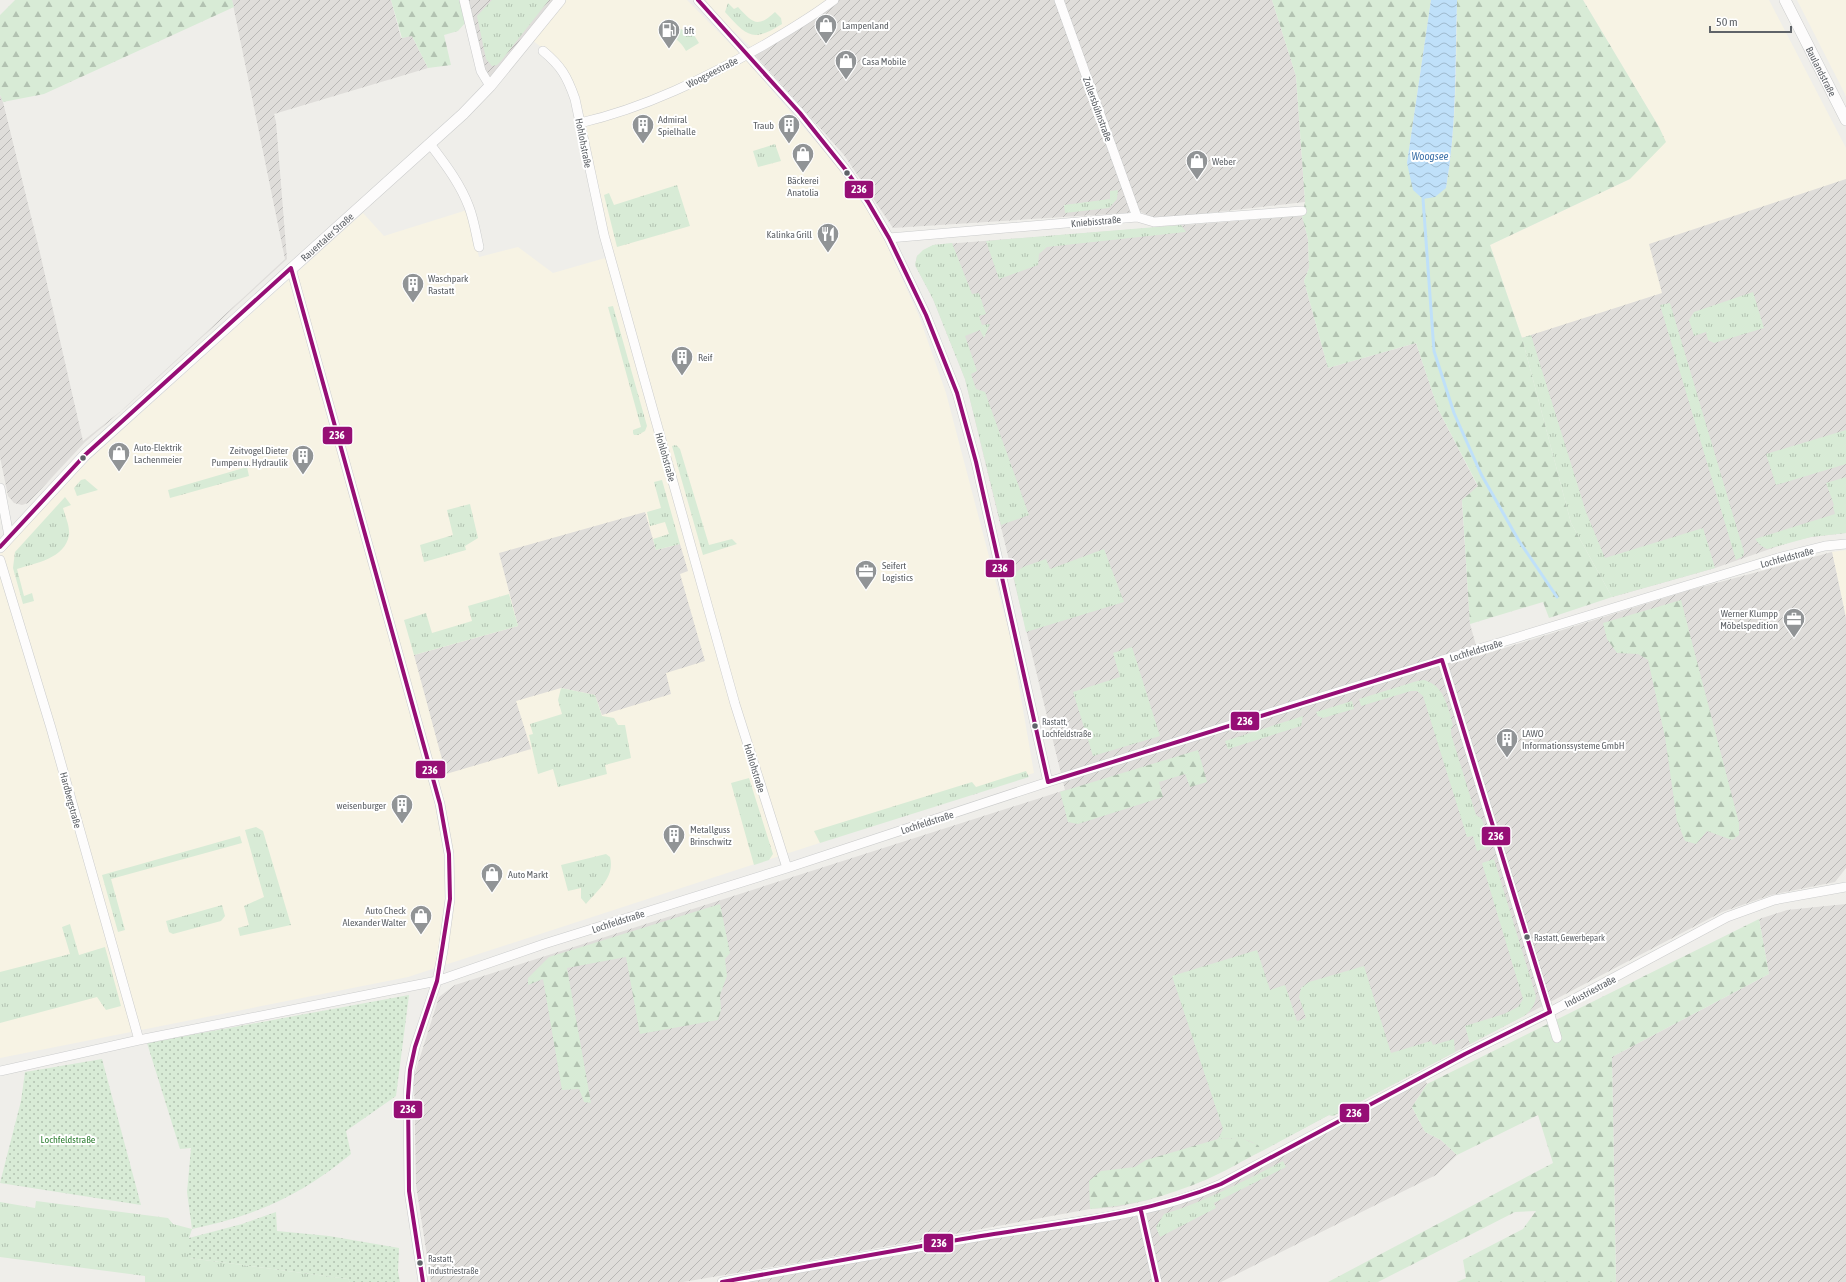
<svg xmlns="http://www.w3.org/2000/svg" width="1846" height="1282" font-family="'Asap Condensed',sans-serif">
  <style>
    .commercial { fill: #f7f3e4 }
    .industrial { fill: url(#industrial-furrows) }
    .grass { fill: url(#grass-tufts) }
    .forest { fill: url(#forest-firs) }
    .garden { fill: url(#garden-dots) }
    .water { fill: url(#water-waves) }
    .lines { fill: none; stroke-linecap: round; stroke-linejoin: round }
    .stream { stroke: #bfe0f9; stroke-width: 3 }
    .minor-casing { stroke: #cbcccc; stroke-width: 10 }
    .tertiary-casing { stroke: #cbcccc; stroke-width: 12 }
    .minor { stroke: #fdfcfc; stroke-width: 9 }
    .tertiary { stroke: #fdfcfc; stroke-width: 11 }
    .bus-1-casing { stroke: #fff; stroke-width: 7 }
    .bus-1 { stroke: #960e75; stroke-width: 4 }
    .bus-dot { fill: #5f6368; stroke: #fff; stroke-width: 1.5 }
    .labels { text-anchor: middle; stroke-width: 4; stroke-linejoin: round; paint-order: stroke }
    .bus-label { font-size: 9px; fill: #5f6368; stroke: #fff; text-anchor: start }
    .poi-label { font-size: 10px; fill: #5f6368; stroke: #fff; text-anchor: start }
    .street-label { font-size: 10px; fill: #5f6368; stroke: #fff }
    .park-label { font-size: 10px; fill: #348238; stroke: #fff }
    .water-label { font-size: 11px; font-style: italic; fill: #4174aa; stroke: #fff }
    .line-badge { stroke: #fff; stroke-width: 1.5 }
    .badge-label { font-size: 11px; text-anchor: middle; font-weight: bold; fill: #fff }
  </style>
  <defs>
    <pattern id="industrial-furrows" width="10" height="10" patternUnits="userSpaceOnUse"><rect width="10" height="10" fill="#dfddda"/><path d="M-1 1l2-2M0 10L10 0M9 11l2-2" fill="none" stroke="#b8b7b5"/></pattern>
    <pattern id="grass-tufts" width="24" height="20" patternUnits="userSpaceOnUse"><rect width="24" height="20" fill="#d8ebd6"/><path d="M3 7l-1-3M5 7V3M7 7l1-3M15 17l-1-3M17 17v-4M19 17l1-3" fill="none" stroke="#b2c2b1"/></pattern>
    <pattern id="forest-firs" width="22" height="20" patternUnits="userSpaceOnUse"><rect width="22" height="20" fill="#d8ebd6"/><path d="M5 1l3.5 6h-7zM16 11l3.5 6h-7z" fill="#b2c2b1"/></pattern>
    <pattern id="garden-dots" width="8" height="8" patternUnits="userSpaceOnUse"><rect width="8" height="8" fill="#d8ebd6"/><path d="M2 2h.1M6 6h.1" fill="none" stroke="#b2c2b1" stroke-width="1.8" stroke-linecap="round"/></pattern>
    <pattern id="water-waves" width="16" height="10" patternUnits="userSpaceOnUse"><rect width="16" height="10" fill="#bfe0f9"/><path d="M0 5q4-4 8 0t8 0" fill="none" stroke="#9eb9cd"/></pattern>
  </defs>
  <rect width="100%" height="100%" fill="#efeeea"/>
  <!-- commercial -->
  <path class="commercial" d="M565,0h122l59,60 96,112 36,54 41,90 27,77 65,247 23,133 -626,204 -408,81v-504l90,-95 273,-246 21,23 83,-26 12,47 39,-10 35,26 59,-17 -34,-156 -25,-44 -21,-16z
    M699,0h129l-32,22 -45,25z
    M1583,0h186l77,148v31l-179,114 -145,45 -32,-93 140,-66 29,-52z
    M1797,0h49v97l-1,-3z
    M1846,550v68l-14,-66z"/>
  <!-- industrial -->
  <path class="industrial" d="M232,0h159l10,38 11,-2 16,32 -154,46 2,8 11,137 -161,148 -41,35 -57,61 -6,2 -8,-2 -6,-7 -8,-39v-362l3,7 37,151 43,188 38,-30 164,-152z
    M461,0h95l-69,89z
    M840,0h432l24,76 9,126 -149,17 -15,-7 -248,16 -49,-73 -89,-100 42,-24z
    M1846,179v354l-35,4 -18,4 -78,27 -103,29 -90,-259 140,-45 -13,-49z
    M1302,216l6,23 1,29 -5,13 24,87 88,-25 22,66 40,78 -16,14 8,123 9,32 211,-66 142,-38 14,66v250l-11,14 -64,13 -49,17 -389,204 -4,-1 -124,65 -57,20 -31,7 -27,2 -288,53 -119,20h-252l-15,-97 -2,-109 25,-79 16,-12 610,-195 -100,-411 -32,-80 -18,-34 2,-9 16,-11z
    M645,512l11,38 24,-6 8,27 -8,3 25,87 -39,12 5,21 -69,21 -7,-20 -34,-7 -45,13 15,48 -85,25 -32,-119 104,-29 -19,-73z
    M1846,904v378h-230l-4,-225 157,-83 -10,-55 28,-9z
    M1424,1078l3,6 -15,23 13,25 16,8 16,15 -21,20 -215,107h-479l329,-57 130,-28z"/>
  <!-- grass -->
  <path class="grass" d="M492,0h57l-48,61 -4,4 -5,1 -6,-7 -9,-43z
    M728,3l6,6 4,-2c14,15 19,22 37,5l6,6 1,6c-30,19 -35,12 -57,-12z
    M681,29l13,6 5,8 -13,8c-5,-10 -11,-11 -16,-19z
    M775,144l6,17 -23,6 -5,-16z
    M677,185l13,41 -73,21 -13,-52 5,-2 5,12z
    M1118,190l-1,9 -8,9 -44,5 -1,-8 46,-6v-8z
    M1181,225l5,7 -139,15 -8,7 -1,11 -39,14 -13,-38z
    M952,243l20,51 7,-1 7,21 -7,2 3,9 8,-1 -6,14 -4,-8 -15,6 12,35 -6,3 5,15 9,3 44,123 -28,10 -36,-146 -32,-80 -18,-34 2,-9 6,-6 10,-5z
    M1753,292l11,36 -50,15 -6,-3 -2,-8 -12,4 -5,-16 5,-8z
    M1670,303l74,249 -1,4 -7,4 -76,-255z
    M613,306l34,120 -2,5 -7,4h-4l-1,-2v-3l8,-3 -33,-120z
    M1531,335l55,177 19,46 98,-30 12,40 -103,29 -41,-74 -49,-185z
    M1846,430v34l-70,21 -10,-31z
    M676,445l4,4 29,96 23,-6 5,5 -34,11 -31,-109z
    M247,467l2,9 -79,22 -2,-8z
    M1846,477v56l-35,4 -44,12 -7,-4 -5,-6 80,-25 -2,-8 1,-1 -8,-22z
    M85,479l13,11 -21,6 -3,-8 7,-8z
    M662,480l18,64 -24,6 -3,-11 16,-5 -4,-12 -15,4 -3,-14 14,-4 -7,-26z
    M65,497l6,8 -8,3c2,8 7,18 6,27 -4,24 -34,28 -52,34l7,27 8,-3 2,8 -11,3 -10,-36 2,-16z
    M470,504l8,34 -13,8 1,4 -42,12 -4,-17 33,-10 -6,-25z
    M1104,549l20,53 -98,30 -13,-58 10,-7 23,-8 4,10z
    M509,594l9,32 -104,29 -10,-35 22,-7 6,20 40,-12 -4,-15z
    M1132,647l28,89 -67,20 -20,-64 47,-15 -7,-24z
    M1424,680c20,5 24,27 29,45l-2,4v5l25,81 6,4 7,24 -3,5 -9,3 -4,-15 -6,1 -44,-141 -6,-5h-6l-50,15 -2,-7 58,-18z
    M561,688l34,7 7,21 12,2 4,7h7l6,33 -26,7 2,9 -49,13 -5,-18 -15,5 -9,-39 4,-1 -3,-10 32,-10 -4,-14z
    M1352,701l2,8 -31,9 -5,-2 -2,-4z
    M1303,716l-2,10 -73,23 -3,-8z
    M1026,771l3,6 -209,66 -6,-12 158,-49 4,5z
    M749,778l24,76 -4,6 -15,5 -23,-82z
    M256,827l7,4 28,94 -51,11 -2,-8 11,-3 -5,-19 20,-9 -19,-67z
    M240,836l2,7 -131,36 14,51 -7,2 -16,-57z
    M606,854l4,3c5,20 -11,32 -24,47l-5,-6v-10l-13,3 -7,-26z
    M1494,859l42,137c-1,9 -5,15 -12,20l-54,28 -5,-18 39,-12 14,-7 5,-8 -41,-136z
    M222,905l3,11 -4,5 -48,13 -4,-2 -3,-11z
    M70,924l9,31 26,-8 16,59 -15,4 -9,-13 -97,26v-51l70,-18 -8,-27z
    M1257,950l13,40 15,-5 12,36 9,-3 -7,-21 2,-9 8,-6 55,-16 27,87 40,-12 2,4 21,-6 1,13 -122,64 -4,-1 -67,36c-10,-15 -28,-13 -44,-12l5,-10 -51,-153z
    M1283,1161l3,6 -72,36 2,5 -56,29 -4,-10 8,-13c42,-13 80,-33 119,-53z
    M36,1201l132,17 5,6 19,5 -3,9v20l159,21 2,3h-205v-6l-145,-19v-55l35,6z"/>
  <!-- forest -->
  <path class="forest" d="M15,0h217l2,7 -190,87 -41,8 -3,-7v-80z
    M391,0h70l5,22 -8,9 -14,4 7,30 -23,3 -16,-32 -10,2z
    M1272,0h159l-24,163 39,25c11,-62 10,-125 11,-188h126l76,127 7,15 -36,37 -140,66 32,93 49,185 41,74 -63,21 -6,-16 -73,22 -8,-124 16,-14 -40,-77 -22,-66 -88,25 -24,-87 5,-13 -1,-29 -6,-23 3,-14 -9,-126z
    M1681,600l58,223v12l-7,5 -25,-9 -11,13 -11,-3 -8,-20 -12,-84 -17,-77 -10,-6 -21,-1 -10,-14 -4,-16z
    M1198,750l9,32 -17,5 -5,-13 -26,8 4,15 -85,27 -10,-2 -8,-30z
    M720,904l10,49 -5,6 2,17 -7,19 1,15 -3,10 -78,14 -14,-77 -59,11 24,135 -7,-1 -5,-13 -17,1 -19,-111 -15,6v-7l21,-21z
    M1759,919l10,55 -157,83 4,225h-159l9,-4 -3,-18 60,-31 13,-18 -21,1 -137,70h-50l225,-119 -15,-48 -81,40 -16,-15 -16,-8 -13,-25 15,-23z
    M1241,1138l17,7 4,6c-19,9 -37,21 -57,29 -37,16 -75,26 -115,29l-1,-28 12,-10 34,-4 11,-7 72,-21z"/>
  <!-- garden -->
  <path class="garden" d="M409,995l-13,101 -50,35 5,23c-51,42 -94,61 -159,75l-5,-37 4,-44 -11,1 -33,-106z
    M102,1059l39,146 -141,-22 21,-82 4,-29z
    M276,1212l1,19 52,5 70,12 -1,24 2,10h-50l-2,-3 -159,-21v-20l53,-14z"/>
  <!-- water -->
  <path class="water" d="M1431,0h26c-2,63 0,126 -11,188l-11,9 -12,2 -10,-9 -6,-27z"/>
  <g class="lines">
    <!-- stream -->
    <path class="stream" d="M1423,199l11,152 20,62 27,61 38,67 38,56"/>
    <!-- minor casing -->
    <g class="minor-casing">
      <path id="minor" d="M464,0l17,71 9,15
        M698,0l102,113 45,56 23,33 21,36 37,77 31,78 19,69 72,320
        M1059,0l78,217
        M543,51c18,15 24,25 32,48l29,136 131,469 52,164
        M580,123c65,-15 126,-45 184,-78 24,-14 48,-28 70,-45
        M430,144c15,20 30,39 39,63 5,13 7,27 10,40
        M889,238l248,-21 17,5 148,-11
        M291,268l149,536 9,50 1,45 -7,52 -6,30 -22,66 -5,23 -2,26 1,95 14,91
        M0,488l9,48
        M0,560l51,168 88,312
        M1442,660l115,378
        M0,1071l139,-31 298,-59 107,-37 243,-76 261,-86 257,-80 473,-144 47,-12 21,-2
        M1141,1211l16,71
        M722,1282c89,-16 177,-32 266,-47 79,-13 160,-18 233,-51l244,-130 85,-42 177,-95 47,-17 72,-13"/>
    </g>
    <!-- tertiary casing -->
    <g class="tertiary-casing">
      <g id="tertiary">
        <path id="s1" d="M1785,0l61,120"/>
        <path id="s2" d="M0,547l85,-92 378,-341 27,-28 70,-86"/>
      </g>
    </g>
    <!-- minor -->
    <use href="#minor" class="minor"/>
    <!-- tertiary -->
    <use href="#tertiary" class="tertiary"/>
    <!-- bus-1 casing -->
    <g class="bus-1-casing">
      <path id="bus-1" d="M698,0l102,113 45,56 23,33 21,36 37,77 31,78 19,69 72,320
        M291,268l149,536 9,50 1,45 -13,82 -22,66 -5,23 -2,26 1,95 14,91
        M0,547l85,-92 206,-187
        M1442,660l108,352
        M1048,782l394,-122
        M1141,1211l16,71
        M722,1282c89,-16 177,-33 266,-47 79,-13 158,-21 233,-51l244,-130 85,-42"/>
    </g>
    <!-- bus-1 -->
    <use href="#bus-1" class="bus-1"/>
  </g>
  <!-- icons -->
  <defs>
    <g id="shop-pin" transform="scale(1.15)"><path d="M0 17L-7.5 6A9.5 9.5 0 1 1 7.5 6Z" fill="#919496" stroke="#fff"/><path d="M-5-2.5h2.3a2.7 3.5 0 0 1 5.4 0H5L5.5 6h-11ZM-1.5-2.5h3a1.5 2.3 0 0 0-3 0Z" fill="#fff"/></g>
    <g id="fuel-pin" transform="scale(1.15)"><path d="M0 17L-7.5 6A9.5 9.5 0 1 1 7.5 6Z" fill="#919496" stroke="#fff"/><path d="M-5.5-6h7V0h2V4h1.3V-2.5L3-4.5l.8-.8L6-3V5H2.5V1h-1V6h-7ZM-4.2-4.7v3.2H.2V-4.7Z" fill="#fff"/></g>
    <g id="building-pin" transform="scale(1.15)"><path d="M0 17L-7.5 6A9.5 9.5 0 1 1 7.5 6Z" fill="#919496" stroke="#fff"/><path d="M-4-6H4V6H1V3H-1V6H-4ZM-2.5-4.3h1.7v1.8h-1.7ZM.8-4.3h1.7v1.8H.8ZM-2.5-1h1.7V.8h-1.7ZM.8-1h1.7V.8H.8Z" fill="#fff"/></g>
    <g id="restaurant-pin" transform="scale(1.15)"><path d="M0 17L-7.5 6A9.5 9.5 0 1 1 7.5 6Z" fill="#919496" stroke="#fff"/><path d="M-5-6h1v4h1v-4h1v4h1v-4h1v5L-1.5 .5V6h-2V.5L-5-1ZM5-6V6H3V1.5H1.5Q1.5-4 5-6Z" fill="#fff"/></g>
    <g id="office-pin" transform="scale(1.15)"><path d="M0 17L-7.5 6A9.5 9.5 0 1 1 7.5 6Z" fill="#919496" stroke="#fff"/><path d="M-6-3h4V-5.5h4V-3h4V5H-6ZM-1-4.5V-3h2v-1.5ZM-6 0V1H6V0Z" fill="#fff"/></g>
  </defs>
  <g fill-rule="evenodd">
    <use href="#shop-pin" x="826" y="25"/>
    <use href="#fuel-pin" x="669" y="30"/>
    <use href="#shop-pin" x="846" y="61"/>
    <use href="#building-pin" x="643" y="125"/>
    <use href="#building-pin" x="789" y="125"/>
    <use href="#shop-pin" x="803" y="154"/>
    <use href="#shop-pin" x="1197" y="161"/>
    <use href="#restaurant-pin" x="828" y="234"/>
    <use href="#building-pin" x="413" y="284"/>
    <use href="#building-pin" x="682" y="357"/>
    <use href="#shop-pin" x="119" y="453"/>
    <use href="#building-pin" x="303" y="456"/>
    <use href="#office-pin" x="866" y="571"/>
    <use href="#office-pin" x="1794" y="619"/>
    <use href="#building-pin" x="1507" y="739"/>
    <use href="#building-pin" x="402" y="805"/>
    <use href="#building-pin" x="674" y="835"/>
    <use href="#shop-pin" x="492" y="874"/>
    <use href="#shop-pin" x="421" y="916"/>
  </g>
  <!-- markers -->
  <g class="bus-dot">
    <circle cx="847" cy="173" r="3.5"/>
    <circle cx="83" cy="458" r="3.5"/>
    <circle cx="1035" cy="726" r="3.5"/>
    <circle cx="1527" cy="937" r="3.5"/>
    <circle cx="420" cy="1263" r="3.5"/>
  </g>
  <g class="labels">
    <!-- bus labels -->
    <g class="bus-label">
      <text x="1042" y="725">Rastatt,<tspan x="1042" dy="12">Lochfeldstraße</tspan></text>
      <text x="1534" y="941">Rastatt, Gewerbepark</text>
      <text x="428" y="1262">Rastatt,<tspan x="428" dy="12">Industriestraße</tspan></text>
    </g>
    <!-- poi labels -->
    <g class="poi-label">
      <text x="842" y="29">Lampenland</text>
      <text x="684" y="34">bft</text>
      <text x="862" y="65">Casa Mobile</text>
      <text x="658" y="123">Admiral<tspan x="658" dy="12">Spielhalle</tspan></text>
      <text x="774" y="129" text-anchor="end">Traub</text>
      <text x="1212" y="165">Weber</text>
      <text x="803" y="184" text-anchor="middle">Bäckerei<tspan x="803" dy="12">Anatolia</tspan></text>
      <text x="812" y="238" text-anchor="end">Kalinka Grill</text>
      <text x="428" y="282">Waschpark<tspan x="428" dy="12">Rastatt</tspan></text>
      <text x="698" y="361">Reif</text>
      <text x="134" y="451">Auto-Elektrik<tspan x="134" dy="12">Lachenmeier</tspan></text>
      <text x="288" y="454" text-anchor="end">Zeitvogel Dieter<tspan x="288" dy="12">Pumpen u. Hydraulik</tspan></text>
      <text x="882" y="569">Seifert<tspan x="882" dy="12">Logistics</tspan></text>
      <text x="1778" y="617" text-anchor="end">Werner Klumpp<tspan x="1778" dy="12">Möbelspedition</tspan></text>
      <text x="1522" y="737">LAWO<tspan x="1522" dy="12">Informationssysteme GmbH</tspan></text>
      <text x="386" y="809" text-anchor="end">weisenburger</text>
      <text x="690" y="833">Metallguss<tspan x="690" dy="12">Brinschwitz</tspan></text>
      <text x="508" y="878">Auto Markt</text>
      <text x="406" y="914" text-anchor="end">Auto Check<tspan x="406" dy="12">Alexander Walter</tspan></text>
    </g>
    <!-- street labels -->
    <g class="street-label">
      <text dy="4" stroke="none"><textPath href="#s1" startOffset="80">Baulandstraße</textPath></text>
      <text transform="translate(712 72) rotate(-27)" y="4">Woogseestraße</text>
      <text transform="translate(1098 109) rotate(70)" y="4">Zollersbühnstraße</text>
      <text transform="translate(584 143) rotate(79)" y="4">Hohlohstraße</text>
      <text transform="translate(1096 221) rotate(-5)" y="4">Kniebisstraße</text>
      <text dy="4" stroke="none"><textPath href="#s2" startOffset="451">Rauentaler Straße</textPath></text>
      <text transform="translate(666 457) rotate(74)" y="4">Hohlohstraße</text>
      <text transform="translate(1787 557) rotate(-15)" y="4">Lochfeldstraße</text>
      <text transform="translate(1476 650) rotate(-17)" y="4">Lochfeldstraße</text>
      <text transform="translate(755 768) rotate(73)" y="4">Hohlohstraße</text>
      <text transform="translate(71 800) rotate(75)" y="4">Hardbergstraße</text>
      <text transform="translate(927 822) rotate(-18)" y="4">Lochfeldstraße</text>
      <text transform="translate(618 921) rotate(-18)" y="4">Lochfeldstraße</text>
      <text transform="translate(1590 991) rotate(-28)" y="4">Industriestraße</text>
    </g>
    <!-- park labels -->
    <g class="park-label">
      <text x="68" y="1143">Lochfeldstraße</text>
    </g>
    <!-- water labels -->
    <g class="water-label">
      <text x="1430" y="160">Woogsee</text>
    </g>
  </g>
  <g class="line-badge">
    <rect x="844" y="180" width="30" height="19" rx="4" fill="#960e75"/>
    <rect x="322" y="426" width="31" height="19" rx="4" fill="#960e75"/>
    <rect x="985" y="559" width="30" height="19" rx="4" fill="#960e75"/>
    <rect x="1230" y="711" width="30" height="20" rx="4" fill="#960e75"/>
    <rect x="415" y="760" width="31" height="19" rx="4" fill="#960e75"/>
    <rect x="1481" y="826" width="30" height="20" rx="4" fill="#960e75"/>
    <rect x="393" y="1100" width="30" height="19" rx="4" fill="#960e75"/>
    <rect x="1339" y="1103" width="31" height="20" rx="4" fill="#960e75"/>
    <rect x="923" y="1233" width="31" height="20" rx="4" fill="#960e75"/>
  </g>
  <g class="badge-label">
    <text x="859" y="193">236</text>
    <text x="337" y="439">236</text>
    <text x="1000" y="572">236</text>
    <text x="1245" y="725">236</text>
    <text x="430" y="774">236</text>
    <text x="1496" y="840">236</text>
    <text x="408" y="1113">236</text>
    <text x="1354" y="1117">236</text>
    <text x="939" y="1247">236</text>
  </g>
  <!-- scale -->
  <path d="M1710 26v6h81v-6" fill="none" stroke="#5f6368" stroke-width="2"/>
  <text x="1716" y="26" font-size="12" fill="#5f6368" stroke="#ffffff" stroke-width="3" paint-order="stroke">50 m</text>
</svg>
